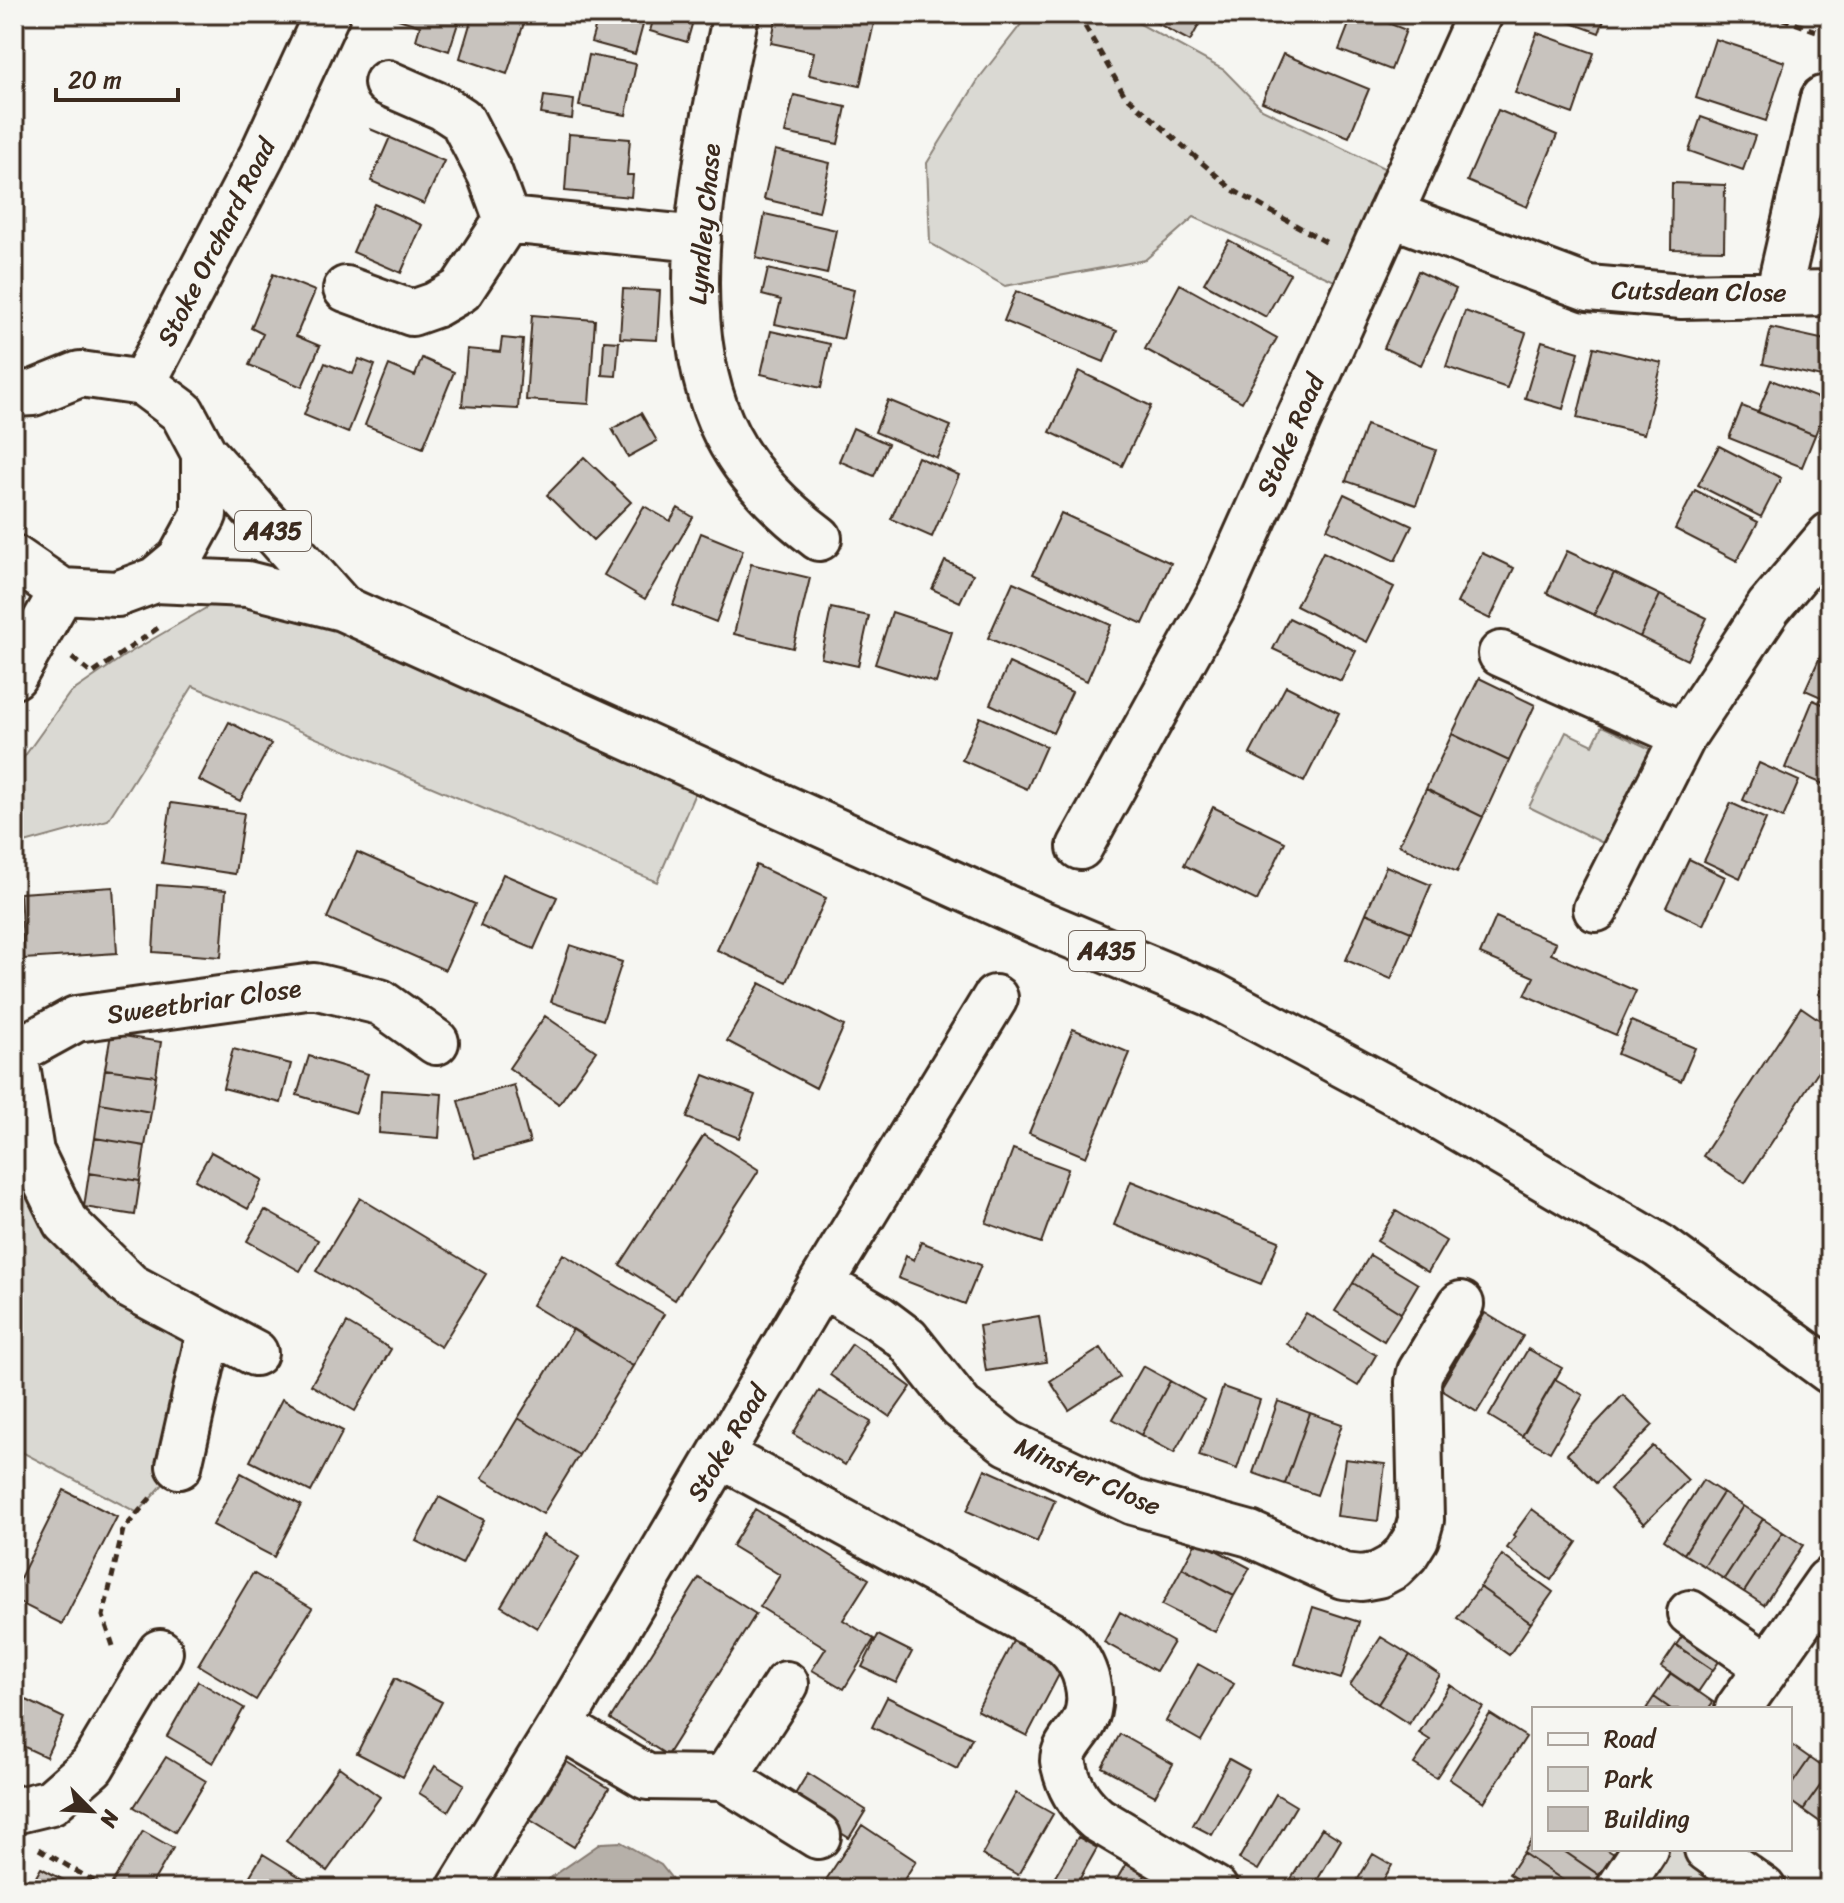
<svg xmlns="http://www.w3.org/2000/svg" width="1844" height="1903" font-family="Sriracha,sans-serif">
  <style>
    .green { fill: #dad9d3; stroke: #8a8278; stroke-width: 2 }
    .water { fill: #b6b0a9; stroke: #857a71; stroke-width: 2 }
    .building { fill: #c8c3be; stroke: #3b2a1e; stroke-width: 2 }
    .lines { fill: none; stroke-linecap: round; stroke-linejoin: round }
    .minor-casing { stroke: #3b2a1e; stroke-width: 50 }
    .major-casing { stroke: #3b2a1e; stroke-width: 50 }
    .path { stroke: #3b2a1e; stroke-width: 5; stroke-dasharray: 8 6; stroke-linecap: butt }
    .minor { stroke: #f6f6f2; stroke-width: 44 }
    .major { stroke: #f6f6f2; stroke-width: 44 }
    .labels { text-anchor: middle; stroke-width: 6; stroke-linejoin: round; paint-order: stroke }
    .shield { fill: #f6f6f2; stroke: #73675e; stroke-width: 2 }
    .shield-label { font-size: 24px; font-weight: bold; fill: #3b2a1e }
    .street-label { font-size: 26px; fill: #3b2a1e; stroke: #f6f6f2 }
  </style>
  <rect width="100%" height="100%" fill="#f6f6f2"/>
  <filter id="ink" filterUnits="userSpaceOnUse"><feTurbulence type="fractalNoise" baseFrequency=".0125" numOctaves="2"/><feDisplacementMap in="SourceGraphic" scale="16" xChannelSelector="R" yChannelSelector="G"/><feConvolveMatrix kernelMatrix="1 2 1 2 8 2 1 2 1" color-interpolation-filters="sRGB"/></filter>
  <g filter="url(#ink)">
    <!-- green -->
    <path class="green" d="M1029,14h93l102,56 38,39 130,63 -51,112 -147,-67 -49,43 -140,26 -75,-43 -3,-80 53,-86z
      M247,584l457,188 -47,110 -464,-196 -85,134 -94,26v-75l55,-77 55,-38z
      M1602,726l65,31 -58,89 -80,-39 37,-75 27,13z
      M14,1165l51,57 145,107 -31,137 -41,47 -124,-65z
      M1641,1849h66l56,40h-154z"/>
    <!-- water -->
    <path class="water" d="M621,1842l40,23 19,24h-137l6,-10 52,-36z"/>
    <!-- building -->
    <path class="building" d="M393,14h68l-12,37 -33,-11 4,-14 -28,-9z
      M473,14h54l-20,60 -47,-16z
      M599,14h47l-11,40 -44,-12z
      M655,14h40l-8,28 -37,-11z
      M777,14h58l39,9 -14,63 -51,-11 5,-23 -43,-9z
      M1140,14h65l-15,27z
      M1353,14h12l41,16 -15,40 -52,-20z
      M1547,14h59l-7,19z
      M1537,33l57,20 -21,61 -58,-21z
      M1715,39l70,23 -19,59 -70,-23z
      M1283,54l86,35 -20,48 -87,-35z
      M589,55l47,9 -10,51 -47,-9z
      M794,95l52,12 -8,37 -53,-11z
      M544,96l30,4 -2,19 -31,-5z
      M1498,110l59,25 -30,72 -60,-26z
      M1701,117l54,19 -12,34 -54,-19z
      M370,129l74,32 -20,43 -53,-23 19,-44z
      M569,134l61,5 -3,36h6l-2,22 -66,-6z
      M775,150l55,13 -11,49 -55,-13z
      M1672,183l53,2 -1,65 -53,-1z
      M374,204l48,21 -21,48 -48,-21z
      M765,214l71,16 -9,44 -71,-16z
      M1229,240l61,34 -24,43 -62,-34z
      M768,269l86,21 -11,49 -68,-15 6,-24 -19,-5z
      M1418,271l38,18 -35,76 -37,-17z
      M273,274l42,17 -19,45 24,10 -18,41 -53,-22 14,-31 -12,-6z
      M1180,284l97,54 -35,64 -97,-53z
      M623,289l37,2 -3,49 -37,-2z
      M1016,291l101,40 -13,31 -100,-41z
      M1465,311l61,22 -19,55 -61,-21z
      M532,315l63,5 -6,84 -63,-4z
      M1771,328l59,13v38l-67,-15z
      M771,331l59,13 -9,44 -60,-14z
      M502,338l21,2 -5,69 -56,-3 5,-57 33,3z
      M604,341l15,1 -3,34 -14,-1z
      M1542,341l37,11 -16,57 -38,-11z
      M1594,347l68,16 -18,71 -67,-16z
      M422,358l32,14 -31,76 -58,-23 24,-60 26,11z
      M359,359l16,6 -27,68 -44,-18 21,-52 28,11z
      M1079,371l72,35 -29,60 -72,-34z
      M1771,380l57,22 -13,33 -57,-23z
      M888,400l63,26 -14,32 -62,-26z
      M1742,406l73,29 -13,32 -73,-29z
      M641,413l16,28 -29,16 -16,-28z
      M1366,425l70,25 -20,55 -70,-24z
      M853,428l35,16 -14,32 -35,-15z
      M1719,446l62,32 -20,39 -63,-32z
      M584,457l47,45 -38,38 -46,-45z
      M918,457l41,18 -27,62 -41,-18z
      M1695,490l63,32 -21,39 -62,-32z
      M1344,494l68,32 -17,35 -68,-32z
      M644,506l26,15 8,-13 15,9 -48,82 -41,-24z
      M1061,513l110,50 -28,61 -110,-50z
      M701,533l42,17 -27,72 -43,-17z
      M1567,551l47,22 -20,42 -47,-22z
      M1323,552l71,35 -27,55 -71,-36z
      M1482,553l32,15 -24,51 -33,-16z
      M945,561l28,13 -13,28 -28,-13z
      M751,564l59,14 -17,70 -59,-14z
      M1614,573l46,22 -20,42 -46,-22z
      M1013,582l98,43 -24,56 -99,-43z
      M1660,595l47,23 -20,42 -47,-23z
      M831,608l38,8 -11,50 -37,-8z
      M892,612l60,20 -16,51 -61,-19z
      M1289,618l67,33 -15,30 -68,-32z
      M1830,635v66l-25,-11z
      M1009,663l63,29 -19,41 -63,-29z
      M1479,678l56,27 -26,56 -57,-27z
      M1286,686l53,27 -35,69 -54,-28z
      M1813,700l17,7v60l-7,17 -38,-16z
      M980,717l66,29 -19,43 -65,-29z
      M229,722l42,22 -31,57 -41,-21z
      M1452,734l57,27 -26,56 -57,-28z
      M1759,763l40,18 -16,37 -40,-18z
      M1426,789l57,28 -26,55 -58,-27z
      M171,803l73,10 -9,61 -73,-11z
      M1731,803l35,16 -26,59 -36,-17z
      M1213,807l72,35 -28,59 -73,-36z
      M357,852l118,52 -30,66 -118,-52z
      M1689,859l36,18 -22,48 -37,-18z
      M756,865l70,33 -39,84 -70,-32z
      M1386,866l45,19 -20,47 -45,-19z
      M503,874l54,23 -23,52 -54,-23z
      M157,885l69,5 -5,67 -68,-5z
      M113,887l4,66 -93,6 -4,-66z
      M1366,913l45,19 -20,47 -45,-19z
      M1496,917l60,26 -5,11 85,37 -20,44 -91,-40 9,-18 -54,-23z
      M570,945l52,17 -19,58 -52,-18z
      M1830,977v25l-12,-8z
      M760,983l84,43 -28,62 -89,-47z
      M1801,1007l29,20v26l-85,130 -42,-27z
      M545,1016l51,35 -37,53 -50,-36z
      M1631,1021l64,27 -14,33 -64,-27z
      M1073,1029l57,24 -44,104 -57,-24z
      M111,1034l50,8 -5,34 -51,-7z
      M233,1049l58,15 -10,39 -58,-15z
      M309,1056l59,18 -12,39 -59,-18z
      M105,1069l51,7 -5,36 -51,-9z
      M704,1075l51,20 -16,43 -52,-20z
      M514,1085l16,58 -55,15 -17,-57z
      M381,1090l61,4 -3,44 -60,-5z
      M100,1103l51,9 -6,34 -50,-8z
      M704,1135l55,35 -84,130 -55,-35z
      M95,1138l50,8 -5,35 -51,-8z
      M1013,1149l55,20 -27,74 -55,-20z
      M211,1152l52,28 -15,29 -53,-29z
      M89,1173l51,8 -5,34 -51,-8z
      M1131,1181l148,60 -18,43 -147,-59z
      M360,1198l126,76 -45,73 -125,-76z
      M265,1210l53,30 -18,31 -53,-30z
      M1396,1211l50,30 -18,31 -51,-31z
      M921,1242l60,23 -16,39 -67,-26 8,-22 8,4z
      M563,1254l101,60 -31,52 -101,-61z
      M1370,1255l48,29 -17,29 -48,-30z
      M1353,1283l48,30 -17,28 -49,-30z
      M1306,1313l70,42 -18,31 -71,-42z
      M1485,1313l38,23 -46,76 -37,-23z
      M1039,1316l7,46 -60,9 -7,-45z
      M347,1323l44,26 -36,62 -44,-26z
      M573,1329l60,37 -54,89 -61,-37z
      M852,1344l59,43 -21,30 -60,-42z
      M1101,1348l19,29 -51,33 -19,-29z
      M1528,1349l34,19 -40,68 -33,-20z
      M1143,1366l27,15 -29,54 -28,-16z
      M1555,1379l28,16 -33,57 -28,-16z
      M1170,1381l34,19 -30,53 -33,-18z
      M1223,1387l37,13 -23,69 -38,-13z
      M819,1391l52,31 -26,43 -52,-31z
      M1623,1395l30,30 -57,58 -29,-29z
      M282,1399l61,32 -32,61 -61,-31z
      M1278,1401l32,12 -25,71 -32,-11z
      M1310,1413l32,11 -25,71 -32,-11z
      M518,1418l61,37 -36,59 -61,-36z
      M1653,1446l35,34 -44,44 -34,-35z
      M1345,1459l40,5 -7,57 -41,-5z
      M985,1469l70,31 -18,42 -70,-31z
      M241,1473l60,32 -27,52 -61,-32z
      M1703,1480l20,13 -39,61 -20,-14z
      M64,1490l53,27 -55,107 -48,-24v-10z
      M1723,1493l20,13 -39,60 -20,-12z
      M439,1497l45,23 -22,44 -46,-23z
      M1743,1506l20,13 -39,60 -20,-13z
      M755,1509l114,70 -26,41 31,19 -30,50 -32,-19 14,-22 -66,-41 20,-32 -48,-29z
      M1532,1509l45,33 -26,38 -44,-32 8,-11 -2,-2z
      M1763,1519l20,13 -39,60 -20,-13z
      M1783,1532l20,13 -39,60 -20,-13z
      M543,1535l36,22 -42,71 -36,-22z
      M1197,1540l53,28 -16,28 -52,-28z
      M1502,1555l51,37 -22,31 -51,-36z
      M1182,1568l52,28 -19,36 -53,-27z
      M253,1573l59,35 -56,92 -58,-35z
      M699,1578l57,36 -89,141 -57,-36z
      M1480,1587l51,36 -22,32 -52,-37z
      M1313,1607l46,15 -18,57 -46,-15z
      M1120,1612l53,30 -17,29 -52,-29z
      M1690,1625l37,25 -14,20 -37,-25z
      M878,1635l34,17 -16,31 -34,-16z
      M1381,1637l29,18 -32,49 -28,-19z
      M1014,1639l50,26 -37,71 -50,-26z
      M1676,1645l37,25 -15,22 -37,-25z
      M1410,1655l30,20 -31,49 -31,-20z
      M1198,1664l36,20 -33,57 -35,-20z
      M1671,1673l42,29 -5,7h-37l-17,-12z
      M395,1678l47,24 -39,75 -46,-24z
      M198,1681l46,27 -31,55 -46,-27z
      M1450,1685l33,22 -47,71 -22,-14 16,-24 -11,-7z
      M14,1694l50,24 -18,39 -32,-15z
      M887,1697l85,41 -15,31 -85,-42z
      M1654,1697l17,12h-25z
      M1490,1714l36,23 -42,65 -35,-23z
      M1120,1734l53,30 -18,32 -53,-29z
      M1790,1744l20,14 -20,29z
      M166,1757l40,24 -31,51 -41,-25z
      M1810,1758l20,14 -27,38 -13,-9v-14z
      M562,1759l47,29 -35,59 -47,-29z
      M1229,1759l20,11 -37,65 -19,-10z
      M435,1766l29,18 -16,27 -29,-18z
      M339,1767l41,30 -53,74 -41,-30z
      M1830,1772v42l-7,10 -20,-14z
      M808,1773l58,37 -17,28 -58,-37z
      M1016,1793l37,21 -35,61 -36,-20z
      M1276,1794l20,12 -38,64 -19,-11z
      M862,1825l54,36 -18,28h-78z
      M1322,1828l19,12 -29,49h-27z
      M143,1831l30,17 -24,41h-28l-9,-6z
      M1078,1837l19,11 -23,41h-26z
      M1534,1837v12h27l38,26 -9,14h-14l-53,-36z
      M1561,1849h45l8,5 -15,21z
      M1523,1853l53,36h-44l-23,-15z
      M263,1854l56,35h-77z
      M1373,1854l19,11 -14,24h-26z
      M1127,1862l19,12 -9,15h-26z
      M41,1868l39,21h-51z"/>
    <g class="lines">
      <!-- minor casing -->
      <g class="minor-casing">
        <path id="minor" d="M736,14c-26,124 -67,289 -15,409 21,48 58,85 98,115
          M1390,214l198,74 94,8 148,-3
          M507,220l191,19
          M346,289l66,24 23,-8 26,-15 46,-70 -17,-46 -28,-54 -20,-13 -55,-24
          M1778,294l45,-195
          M143,383l119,-228 65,-141
          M1501,654l183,81
          M14,676l48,-85
          M1080,847l140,-253 260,-580
          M1596,909l88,-174 85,-128 61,-72
          M14,1053l62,-34 238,-33 66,16 56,40
          M15,1053l16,99 34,70 65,64 125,67
          M821,1284l58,34 28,21 54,68 47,36 125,59 117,32 93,42 19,2 16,-3 15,-8 13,-13 10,-16 5,-18 -3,-138 2,-10 41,-68
          M720,1455l332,180c5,4 11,7 15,11 19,18 29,52 17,76 -6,12 -21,24 -21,39 0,1 3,11 3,12 6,20 16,33 31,46l118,70
          M179,1466l31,-137
          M1690,1613l77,53
          M1738,1709l90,-128
          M560,1726l87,51 78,1 93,58
          M725,1778l61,-94
          M14,1811l37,-9 41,-36 68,-114
          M1707,1849l56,40
          M460,1889l100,-163 261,-442 174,-286
          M1619,1889l26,-40"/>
      </g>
      <!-- major casing -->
      <g class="major-casing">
        <path id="major" d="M14,394l19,-1 47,-19 63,9 39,29 22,41 138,155
          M14,558l48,33 55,3 38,-14 25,-21 24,-44v-62
          M155,580l92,4 95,24 696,314 173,72 215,115 233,137 171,125"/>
      </g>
      <!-- path -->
      <path class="path" d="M1078,14l46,80 109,96 98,55
        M1769,14l61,22
        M72,658l20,16 66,-46
        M113,1646l-10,-30 20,-86 30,-35
        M39,1849l68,40"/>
      <!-- minor -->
      <use href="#minor" class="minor"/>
      <!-- major -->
      <use href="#major" class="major"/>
    </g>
  </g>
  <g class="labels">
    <!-- shield labels -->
    <g class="shield">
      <rect x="235" y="511" width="76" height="40" rx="6"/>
      <rect x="1069" y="931" width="76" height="40" rx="6"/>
    </g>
    <g class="shield-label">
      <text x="273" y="539">A435</text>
      <text x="1107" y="959">A435</text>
    </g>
    <!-- street labels -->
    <g class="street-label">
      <text transform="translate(704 224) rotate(-85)" y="9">Lyndley Chase</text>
      <text transform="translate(216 242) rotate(-63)" y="9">Stoke Orchard Road</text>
      <text transform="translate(1699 291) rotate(1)" y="9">Cutsdean Close</text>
      <text transform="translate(1290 435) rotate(-66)" y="9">Stoke Road</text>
      <text transform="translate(204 1001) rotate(-8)" y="9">Sweetbriar Close</text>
      <text transform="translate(727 1443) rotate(-59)" y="9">Stoke Road</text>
      <text transform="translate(1088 1476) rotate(24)" y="9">Minster Close</text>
    </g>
  </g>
  <!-- margin -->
  <rect width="1844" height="1903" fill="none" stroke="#f6f6f2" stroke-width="48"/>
  <rect x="24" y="24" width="1796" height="1855" fill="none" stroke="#3b2a1e" stroke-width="3" filter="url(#ink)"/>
  <!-- legend -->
  <rect x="1532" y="1707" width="260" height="144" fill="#f6f6f2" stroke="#aba49d" stroke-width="2"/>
  <rect x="1548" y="1733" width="40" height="12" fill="#f6f6f2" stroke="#aba49d" stroke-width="2"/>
  <text x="1604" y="1747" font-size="24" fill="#3b2a1e">Road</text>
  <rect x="1548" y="1767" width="40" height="24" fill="#dad9d3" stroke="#aba49d" stroke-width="2"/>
  <text x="1604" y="1787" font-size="24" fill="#3b2a1e">Park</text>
  <rect x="1548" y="1807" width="40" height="24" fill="#c8c3be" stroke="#aba49d" stroke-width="2"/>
  <text x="1604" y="1827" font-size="24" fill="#3b2a1e">Building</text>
  <!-- north arrow -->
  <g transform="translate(92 1811) rotate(114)" stroke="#f6f6f2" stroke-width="6" paint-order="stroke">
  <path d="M0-6L14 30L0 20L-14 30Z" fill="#3b2a1e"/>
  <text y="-12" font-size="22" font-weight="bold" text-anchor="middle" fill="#3b2a1e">N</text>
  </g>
  <!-- scale -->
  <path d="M56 88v12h122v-12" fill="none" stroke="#3b2a1e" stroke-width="4"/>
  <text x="68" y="88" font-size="24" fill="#3b2a1e" stroke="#f6f6f2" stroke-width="6" paint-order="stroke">20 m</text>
</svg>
